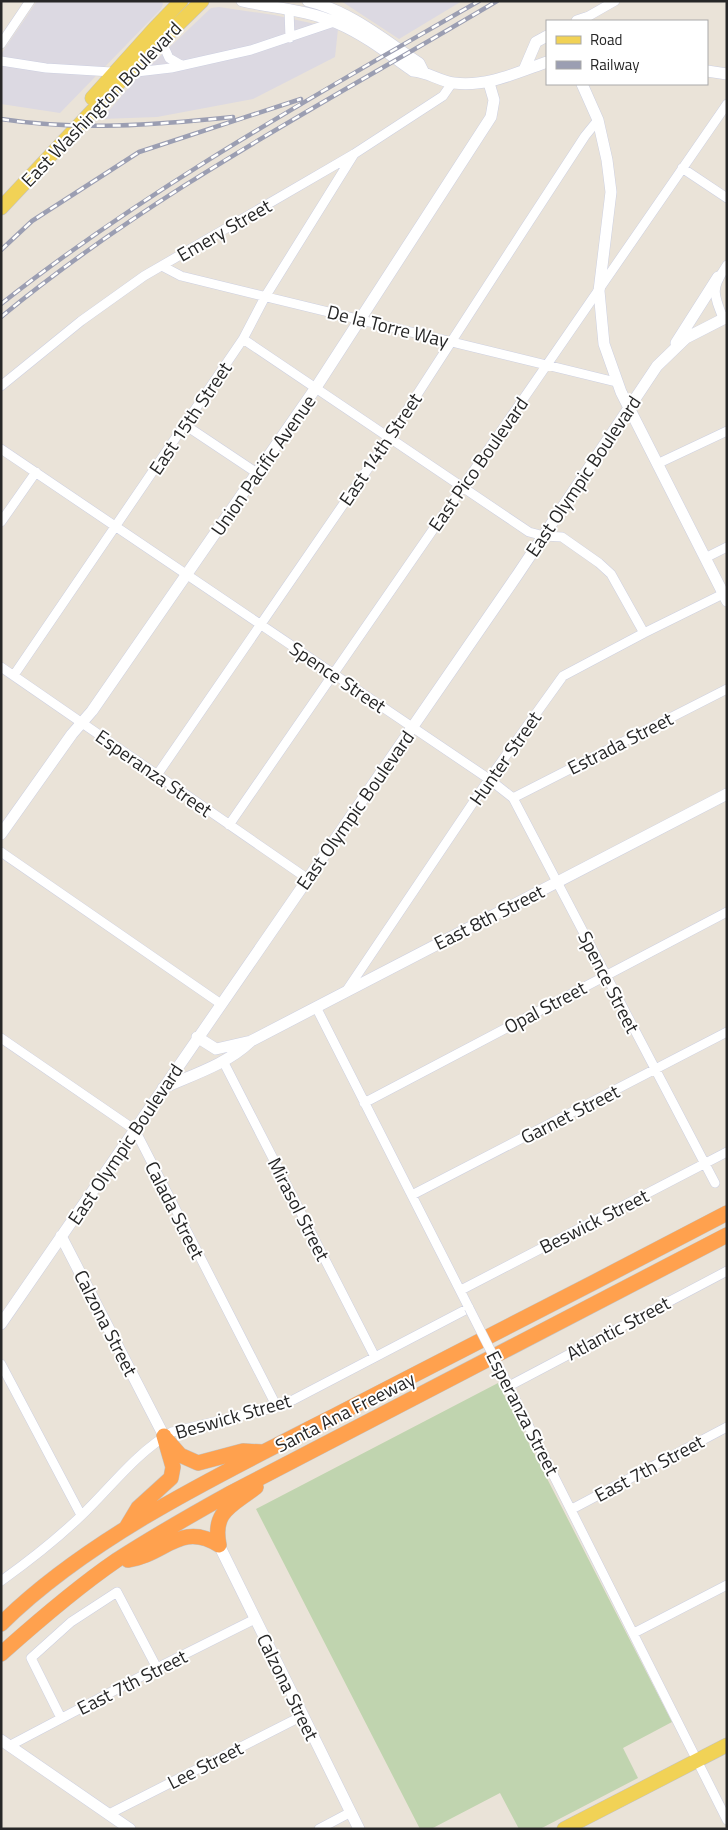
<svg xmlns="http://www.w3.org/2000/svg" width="728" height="1830" font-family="'Titillium Web',sans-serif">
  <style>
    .industrial { fill: #dcd9e2 }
    .cemetery { fill: #c0d4af }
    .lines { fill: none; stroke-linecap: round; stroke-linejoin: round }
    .street-casing { stroke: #cdd0e1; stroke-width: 10 }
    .secondary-casing { stroke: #cdd0e1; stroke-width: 12 }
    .primary-casing { stroke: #c3c3c3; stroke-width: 15 }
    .highway-casing { stroke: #c3c3c3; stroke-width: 16 }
    .street { stroke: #fff; stroke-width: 9 }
    .secondary { stroke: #fff; stroke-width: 11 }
    .primary { stroke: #f1d256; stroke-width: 14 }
    .highway { stroke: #ffa14e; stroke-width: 15 }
    .rail-casing { stroke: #9b9eb2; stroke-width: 4.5 }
    .rail { stroke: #fff; stroke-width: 2.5; stroke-dasharray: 8; stroke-linecap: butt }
    .street-bridge-casing { stroke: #cdd0e1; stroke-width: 10; stroke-linecap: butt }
    .street-bridge { stroke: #fff; stroke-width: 9 }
    .labels { text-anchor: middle; stroke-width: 4; stroke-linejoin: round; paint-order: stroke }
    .street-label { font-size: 19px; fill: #272727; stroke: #fff }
  </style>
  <rect width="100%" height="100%" fill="#eae3d8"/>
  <!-- industrial -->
  <path class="industrial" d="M37,1h125l1,3 -2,5 -101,104 -59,-9v-50z
    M341,1h121l-63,38z
    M219,7l55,8 64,14 -3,28 -82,42 -96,18 -55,2 33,-39 76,-72z"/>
  <!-- cemetery -->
  <path class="cemetery" d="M498,1383l174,339 -49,26 15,30 -98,51h-21l-19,-36 -69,36h-11l-164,-320z"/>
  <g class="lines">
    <!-- street casing -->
    <g class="street-casing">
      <path id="street" d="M289,9l1,29
        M580,21l35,-20
        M161,40l8,18 12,7
        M1,44l29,-43
        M1,61l45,7 82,5 43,-5 80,-18 86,-29
        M682,168l45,30
        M162,266l19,10 435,106
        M723,318c-10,-25 -12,-30 4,-53
        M243,339l286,193 15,4 18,1 37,26 12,11 33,59
        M1,386l80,-65 63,-45 210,-122 89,-58 9,-13
        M185,425l72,48
        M1,449l488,330 24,19 202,385
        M657,464l70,-33
        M1,522l35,-50
        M705,558l22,-11
        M1,667l307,212
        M14,675l229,-336 22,-42 89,-143
        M157,775l232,-337 134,-207 62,-95 13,-16
        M513,798l214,-109
        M229,825l498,-721
        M1,852l220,152
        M347,990l142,-211 74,-103 81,-43 79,-39
        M1,1038l134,92 142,277
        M223,1061l152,296
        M364,1103l363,-191
        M412,1195l315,-163
        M461,1290l266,-138
        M1,1364l80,151
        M503,1375l224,445
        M509,1386l218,-115
        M572,1509l155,-82
        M1,1581c28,-20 56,-42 81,-66 29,-28 55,-63 90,-83l105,-25 16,-7 176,-92 -153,-301
        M634,1633l93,-48
        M61,1718l-30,-60 40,-36 46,-30 40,76
        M9,1746l148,-78 98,-49
        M109,1814l193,-98
        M319,1829l32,-17"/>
    </g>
    <!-- secondary casing -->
    <g class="secondary-casing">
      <path id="secondary" d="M242,1c32,7 66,9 95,22 28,12 52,31 76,48 15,1 26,10 41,12 33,4 62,-10 93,-21
        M308,1c42,10 76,39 111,62l4,8
        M577,21l9,-3
        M524,70l12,-28 11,-6
        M707,71l20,3
        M582,84l16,36 9,40 4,32 -12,99 5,53 17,48 106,209
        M676,343l42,-66
        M1,834l71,-100 20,-23 223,-322 176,-272 3,-17 -5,-17
        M197,1037l19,12 35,-8 476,-247
        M163,1088c29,-13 64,-24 87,-46
        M61,1236l103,200
        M1,1324l517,-750 139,-208 29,-28 41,-21
        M219,1545l140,284
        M1,1740l129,89"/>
    </g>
    <!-- primary casing -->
    <g class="primary-casing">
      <path id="primary" d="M92,98l63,-70 26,-27
        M1,208l127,-135 74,-72
        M564,1829l163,-84"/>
    </g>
    <!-- highway casing -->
    <g class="highway-casing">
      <path id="highway" d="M166,1439l14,16 18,8 45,-12 20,1
        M126,1528l12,-20 33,-30 2,-11 -9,-31
        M219,1545c-7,-34 13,-39 37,-58
        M128,1560c36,-5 53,-39 91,-15
        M1,1624c91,-90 228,-154 341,-212 129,-66 257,-132 385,-199
        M1,1654c37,-33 75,-66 116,-94 36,-23 74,-45 112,-66l498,-259"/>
    </g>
    <!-- street -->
    <use href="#street" class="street"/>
    <!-- secondary -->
    <use href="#secondary" class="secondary"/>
    <!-- primary -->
    <use href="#primary" class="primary"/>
    <!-- highway -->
    <use href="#highway" class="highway"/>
    <!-- rail casing -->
    <g class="rail-casing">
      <path id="rail" d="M1,119c78,12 154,6 232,-2
        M1,250l31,-29 107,-69 162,-53
        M1,304c148,-117 315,-209 478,-303
        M1,317c151,-125 328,-216 496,-316"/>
    </g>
    <!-- rail -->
    <use href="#rail" class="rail"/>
    <!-- street-bridge casing -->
    <g class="street-bridge-casing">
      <path id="street-bridge" d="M469,1308l34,67"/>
    </g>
    <!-- street-bridge -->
    <use href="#street-bridge" class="street-bridge"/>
  </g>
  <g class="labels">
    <!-- street labels -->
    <g class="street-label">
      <text transform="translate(101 104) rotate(-46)" y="7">East Washington Boulevard</text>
      <text transform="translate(224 230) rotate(-30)" y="7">Emery Street</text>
      <text transform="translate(388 326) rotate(14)" y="7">De la Torre Way</text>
      <text transform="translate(190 418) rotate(-56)" y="7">East 15th Street</text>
      <text transform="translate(380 449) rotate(-56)" y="7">East 14th Street</text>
      <text transform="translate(478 464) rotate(-55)" y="7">East Pico Boulevard</text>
      <text transform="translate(263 465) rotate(-55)" y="7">Union Pacific Avenue</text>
      <text transform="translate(583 476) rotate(-56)" y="7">East Olympic Boulevard</text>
      <text transform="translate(338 677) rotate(34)" y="7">Spence Street</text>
      <text transform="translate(620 743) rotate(-27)" y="7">Estrada Street</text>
      <text transform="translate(505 758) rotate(-55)" y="7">Hunter Street</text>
      <text transform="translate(154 773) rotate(35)" y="7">Esperanza Street</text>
      <text transform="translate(355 810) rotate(-55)" y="7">East Olympic Boulevard</text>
      <text transform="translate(489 917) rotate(-27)" y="7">East 8th Street</text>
      <text transform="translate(609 982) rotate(63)" y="7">Spence Street</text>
      <text transform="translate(545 1007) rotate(-28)" y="7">Opal Street</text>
      <text transform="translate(570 1114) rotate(-27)" y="7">Garnet Street</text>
      <text transform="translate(125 1144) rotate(-56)" y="7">East Olympic Boulevard</text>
      <text transform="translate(299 1209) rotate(63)" y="7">Mirasol Street</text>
      <text transform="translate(175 1210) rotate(63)" y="7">Calada Street</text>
      <text transform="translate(594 1221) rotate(-27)" y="7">Beswick Street</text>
      <text transform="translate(106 1323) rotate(63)" y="7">Calzona Street</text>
      <text transform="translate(618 1328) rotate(-28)" y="7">Atlantic Street</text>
      <text transform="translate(345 1412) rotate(-27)" y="7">Santa Ana Freeway</text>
      <text transform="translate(523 1413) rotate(63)" y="7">Esperanza Street</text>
      <text transform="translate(233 1416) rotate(-16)" y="7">Beswick Street</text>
      <text transform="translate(649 1468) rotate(-28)" y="7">East 7th Street</text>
      <text transform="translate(132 1682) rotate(-27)" y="7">East 7th Street</text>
      <text transform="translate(288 1687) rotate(64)" y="7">Calzona Street</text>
      <text transform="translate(205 1765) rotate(-27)" y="7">Lee Street</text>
    </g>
  </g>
  <!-- border -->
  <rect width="728" height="1830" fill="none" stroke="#272727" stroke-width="5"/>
  <!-- legend -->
  <rect x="546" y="20" width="162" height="65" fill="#ffffff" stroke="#a9a9a9"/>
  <rect x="556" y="36" width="25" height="8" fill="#f1d256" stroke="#a9a9a9"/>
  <text x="590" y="45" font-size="15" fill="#272727">Road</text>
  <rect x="556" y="61" width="25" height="8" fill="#9b9eb2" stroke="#a9a9a9"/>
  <text x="590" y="70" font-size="15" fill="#272727">Railway</text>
</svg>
